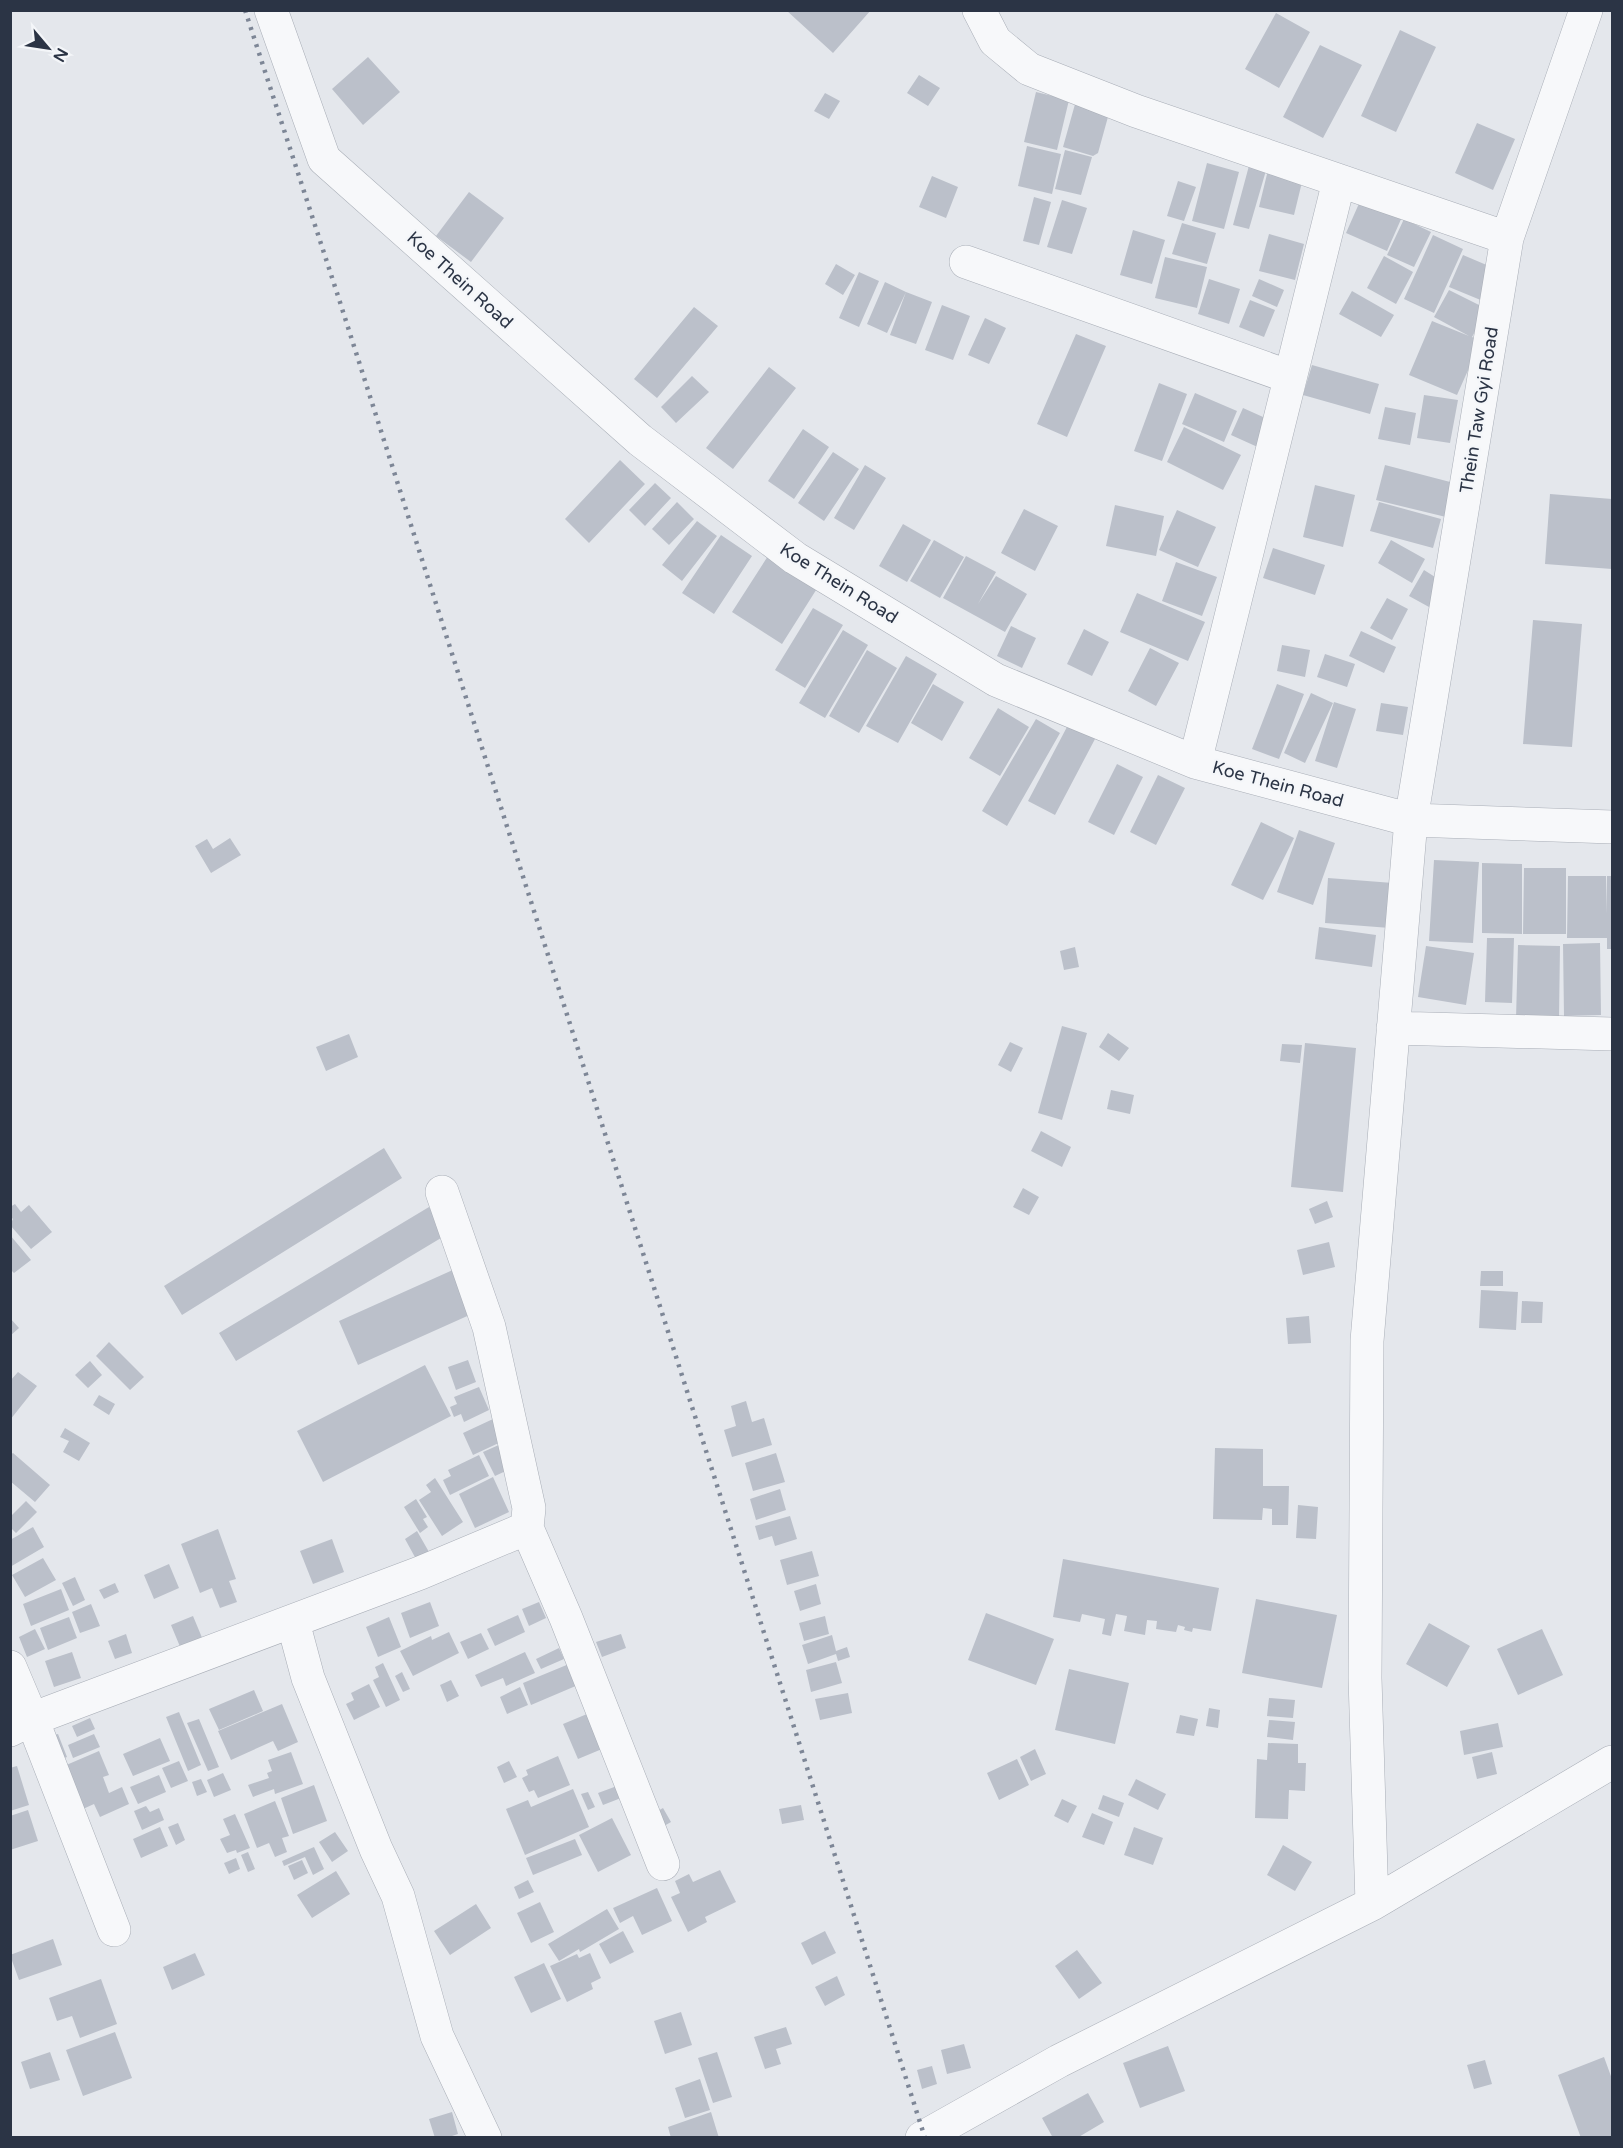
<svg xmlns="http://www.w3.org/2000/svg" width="1623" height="2148" font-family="'Varela Round',sans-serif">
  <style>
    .building { fill: #bbc0ca }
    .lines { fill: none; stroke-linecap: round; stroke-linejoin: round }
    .minor-casing { stroke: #a9aeb7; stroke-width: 34 }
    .minor { stroke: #f7f8fa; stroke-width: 33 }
    .rail { stroke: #7d8696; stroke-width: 4.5; stroke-dasharray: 3 6; stroke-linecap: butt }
    .labels { text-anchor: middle; stroke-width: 4.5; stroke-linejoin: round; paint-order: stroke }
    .street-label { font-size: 18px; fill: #2b3445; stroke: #f4f6f9 }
  </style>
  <rect width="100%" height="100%" fill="#e4e7ec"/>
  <!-- building -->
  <path class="building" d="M786,10h85l-38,43z
    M1276,13l34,19 -31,56 -34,-19z
    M1400,30l36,17 -40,85 -35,-16z
    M1320,45l42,20 -39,73 -40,-21z
    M368,57l32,35 -37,33 -31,-36z
    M919,75l21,13 -12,18 -21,-13z
    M1036,92l33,8 -12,50 -33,-8z
    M825,93l15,8 -11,18 -15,-8z
    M1077,97l34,9 -13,47 -5,3 -30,-9z
    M1477,123l38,16 -22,51 -38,-17z
    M1027,146l34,8 -9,40 -34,-8z
    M1065,150l27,7 -11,38 -26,-6z
    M1250,162l17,5 -18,62 -16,-4z
    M1207,163l32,9 -15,57 -32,-8z
    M1268,170l35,8 -9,37 -35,-8z
    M932,176l26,11 -12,31 -27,-11z
    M1178,181l18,6 -12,34 -17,-5z
    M469,192l35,26 -33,44 -35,-26z
    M1034,197l17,5 -12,43 -16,-4z
    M1361,199l41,18 -15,34 -41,-18z
    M1062,200l25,8 -15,46 -25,-7z
    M1404,219l27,13 -17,35 -27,-12z
    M1182,223l34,10 -9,31 -35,-10z
    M1133,230l32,10 -13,44 -32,-9z
    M1269,234l35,10 -9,36 -36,-9z
    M1433,235l30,14 -29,64 -30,-14z
    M1463,255l33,14 -13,32 -34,-14z
    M1384,256l29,16 -17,32 -29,-16z
    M1165,257l42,10 -10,41 -42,-10z
    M836,264l19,11 -12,20 -18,-11z
    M859,272l20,9 -20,46 -20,-9z
    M1209,279l31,10 -11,35 -31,-10z
    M1259,279l25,11 -7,17 -25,-11z
    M885,282l21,10 -19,41 -20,-9z
    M1449,290l38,19 -15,28 9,4 -24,54 -48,-20 23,-54 37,15 -35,-19z
    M1352,291l42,24 -13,22 -42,-23z
    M906,292l26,10 -16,42 -26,-9z
    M1250,300l25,10 -11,27 -25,-10z
    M942,305l28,11 -17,44 -28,-10z
    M694,307l24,19 -61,72 -23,-19z
    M985,318l21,10 -17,36 -21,-9z
    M1076,334l30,12 -39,91 -30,-13z
    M1312,365l67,19 -9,30 -67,-19z
    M769,367l27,21 -63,81 -27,-21z
    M692,376l17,16 -33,31 -15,-16z
    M1159,383l28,11 -25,67 -28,-10z
    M1195,393l42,18 -13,31 -42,-18z
    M1424,395l34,5 -8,43 -33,-5z
    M1385,407l31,6 -6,32 -32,-6z
    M1243,408l31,14 -12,27 -31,-14z
    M1184,427l57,28 -18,35 -56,-28z
    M803,429l26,18 -35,52 -26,-18z
    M833,452l26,17 -35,52 -26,-18z
    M620,460l25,24 -56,59 -24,-24z
    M865,465l21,13 -32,52 -20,-12z
    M1385,465l69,18 -8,34 -70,-17z
    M655,483l16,15 -26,28 -16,-16z
    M1315,485l40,10 -12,52 -40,-10z
    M1550,494l62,5v70l-67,-5z
    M677,502l17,17 -25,26 -17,-16z
    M1379,502l62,17 -8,29 -63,-17z
    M1115,505l49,11 -8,40 -50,-10z
    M1024,509l34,17 -23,45 -34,-18z
    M1177,510l39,17 -18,40 -39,-17z
    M697,521l20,15 -35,45 -20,-16z
    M903,524l28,16 -24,42 -28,-16z
    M721,535l31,21 -38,58 -32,-21z
    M934,540l30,17 -24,41 -30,-17z
    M1391,540l34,19 -13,24 -34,-20z
    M1273,548l52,17 -10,30 -52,-17z
    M768,556l50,31 -36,57 -50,-32z
    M966,556l30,16 -18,32 18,-28 31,18 -22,38 -62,-34z
    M1176,562l41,15 -15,39 -40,-15z
    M1424,570l19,12 -14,25 -20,-11z
    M1137,593l68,29 -17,39 -68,-29z
    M1387,598l21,11 -16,31 -22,-12z
    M813,608l30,17 -38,63 -30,-18z
    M1533,620l49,4 -10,123 -49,-3z
    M1011,626l25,12 -14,30 -25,-12z
    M1084,629l25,13 -17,34 -25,-12z
    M843,630l25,15 -43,73 -26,-15z
    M1361,631l35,16 -12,26 -35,-17z
    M1282,645l28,5 -5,27 -28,-6z
    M1150,648l29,15 -23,43 -28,-15z
    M867,650l30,18 -38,65 -30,-17z
    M1325,654l30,10 -8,23 -30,-10z
    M906,656l31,18 -39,69 -32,-17z
    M933,684l31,18 -22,39 -31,-18z
    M1277,684l27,10 -25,65 -27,-10z
    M1311,693l22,10 -28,60 -21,-10z
    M1334,702l22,7 -19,59 -22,-7z
    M1381,703l27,4 -5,28 -27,-4z
    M998,708l31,19 -29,49 -31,-18z
    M1036,719l24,14 -53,93 -25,-15z
    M1068,725l27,14 -40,76 -27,-14z
    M1117,764l26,13 -29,58 -26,-13z
    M1158,775l27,13 -29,57 -26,-13z
    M1261,822l33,16 -31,62 -32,-15z
    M1299,830l36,13 -22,62 -36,-13z
    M230,838l11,17 -30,18 -16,-27 12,-7 6,10z
    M1434,860l45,2 -6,81 -44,-2z
    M1482,863l40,1v70l-40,-1z
    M1524,868h42v66h-43z
    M1568,876h38l1,38v-38h5v73h-5v-11h-40z
    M1328,878l65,5 -3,45 -65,-5z
    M1319,927l57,8 -4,32 -57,-8z
    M1487,938h27l-2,65 -27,-1z
    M1600,943l1,72 -37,1 -1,-72z
    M1518,945l42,1 -1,73h-43z
    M1426,946l48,7 -8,52 -48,-8z
    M1075,947l4,20 -15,3 -4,-19z
    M1062,1026l25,7 -25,87 -24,-7z
    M1108,1033l21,15 -10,13 -20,-14z
    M349,1034l9,23 -32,14 -10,-24z
    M1010,1042l13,6 -12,24 -13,-7z
    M1305,1043l51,5 -13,144 -52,-5z
    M1282,1044l20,1 -2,18 -20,-2z
    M1111,1090l23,5 -4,19 -23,-5z
    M1041,1131l30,16 -9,20 -31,-16z
    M384,1148l18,30 -220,137 -18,-29z
    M1023,1188l16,9 -10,18 -16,-8z
    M1327,1201l6,16 -18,7 -6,-15z
    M15,1204l6,8 8,-7 23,27 -21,17 -21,-24 3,-6 -3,-3v-9z
    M429,1207l17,28 -210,126 -17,-28z
    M10,1235l21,25 -17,13 -4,-4z
    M1329,1242l6,25 -32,8 -6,-25z
    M455,1269l19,44 -116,52 -19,-44z
    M1481,1271h22v15h-23z
    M1481,1290l37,2 -2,38 -37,-2z
    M1522,1301l21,1 -1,21h-21z
    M1309,1316l2,27 -23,1 -2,-26z
    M10,1318l9,10 -9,8z
    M109,1342l35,35 -14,13 -34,-34z
    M468,1360l8,22 -20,8 -8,-23z
    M90,1361l12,14 -14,13 -13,-13z
    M425,1365l26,51 -128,66 -26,-51z
    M18,1372l19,14 -27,34v-39z
    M479,1387l10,23 -25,12 -3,-8 -7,3 -4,-10 7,-3 -3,-7z
    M99,1395l16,9 -6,11 -16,-10z
    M746,1401l6,21 12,-4 8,27 -40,12 -8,-27 12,-4 -5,-20z
    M493,1419l10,22 -30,14 -10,-22z
    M65,1428l25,15 -11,18 -16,-9 6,-11 -9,-4z
    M501,1444l11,24 -17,8 -12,-24z
    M1215,1448l48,1v37h26l-1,39h-16v-16l-9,-1 -1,12 -49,-1z
    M13,1453l37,32 -15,17 -25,-21v-26z
    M776,1453l9,29 -32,9 -8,-28z
    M479,1455l10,21 -39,19 -7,-15 8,-4 -3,-6z
    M493,1477l16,35 -34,16 -16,-34z
    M435,1478l28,44 -21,14 -23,-36 12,-8 -5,-7z
    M780,1489l6,21 -30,10 -6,-21z
    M416,1499l11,18 -4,2 5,8 -8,6 -16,-26z
    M26,1501l11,11 -21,21 -6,-6v-10z
    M1298,1505l20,2 -2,32 -20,-1z
    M790,1516l7,23 -22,7 -3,-10 -13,4 -4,-14z
    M33,1527l11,20 -34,20v-27z
    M218,1529l18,50 -7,2 8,21 -17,6 -8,-20 -12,5 -19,-49z
    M417,1531l12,21 -13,7 -11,-20z
    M332,1539l12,33 -31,12 -13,-33z
    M812,1551l7,25 -32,9 -7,-25z
    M43,1558l13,22 -31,17 -13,-22z
    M1063,1559l156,29 -8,43 -18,-3 -1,4 -8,-2 1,-3 -7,-2 -2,7 -20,-3 1,-8 -10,-1 -2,15 -21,-4 3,-15 -11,-2 -5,22 -9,-2 3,-15 -23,-5 -2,8 -27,-5z
    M169,1564l10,24 -25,11 -10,-24z
    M75,1577l10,23 -12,6 -11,-23z
    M115,1583l4,9 -15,7 -5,-9z
    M816,1584l5,20 -21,7 -6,-20z
    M61,1589l8,21 -38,16 -8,-22z
    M1256,1599l81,16 -15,73 -80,-15z
    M430,1602l9,24 -29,12 -9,-25z
    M539,1602l7,16 -17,8 -7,-17z
    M91,1604l9,22 -20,7 -8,-21z
    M986,1613l68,26 -18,46 -68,-25z
    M518,1615l7,17 -30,14 -8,-17z
    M193,1616l10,24 -22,9 -10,-24z
    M825,1616l4,18 -25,7 -5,-18z
    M69,1617l8,21 -29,12 -8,-22z
    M389,1617l12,30 -23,10 -12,-30z
    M1429,1623l41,23 -23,41 -41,-23z
    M35,1629l10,20 -18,8 -8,-20z
    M1542,1629l21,46 -45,20 -21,-46z
    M449,1632l10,21 -46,23 -13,-25 31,-15 1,4z
    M481,1633l8,16 -21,10 -8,-17z
    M126,1634l6,19 -17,6 -7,-18z
    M621,1634l5,14 -24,9 -6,-15z
    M832,1635l4,16 11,-4 3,10 -12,4 -2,-7 -28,10 -6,-19z
    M559,1648l5,11 -23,10 -5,-10z
    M72,1652l9,26 -27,9 -9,-26z
    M525,1652l10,21 -29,13 -3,-8 -22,9 -6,-12z
    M836,1662l6,21 -31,9 -5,-22z
    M383,1663l17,37 -14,7 -13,-27 6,-3 -4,-10z
    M569,1664l9,21 -47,20 -8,-22z
    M1069,1669l60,14 -14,61 -60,-14z
    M402,1672l8,17 -7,3 -8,-16z
    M451,1680l8,16 -12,6 -7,-17z
    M369,1684l11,23 -26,13 -8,-16 8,-4 -3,-7z
    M520,1687l8,18 -21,9 -7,-17z
    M254,1690l9,21 -44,19 -10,-21z
    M848,1693l4,20 -32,7 -5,-21z
    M1269,1698l26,2 -2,18 -26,-2z
    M282,1704l16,38 -20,9 -5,-10 -42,19 -13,-29z
    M1209,1708l11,2 -2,18 -12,-2z
    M179,1712l22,53 -13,6 -22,-54z
    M587,1714l15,35 -24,10 -15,-35z
    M1180,1715l18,4 -4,17 -18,-3z
    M90,1718l5,11 -18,8 -5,-11z
    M199,1719l20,48 -11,4 -21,-48z
    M1269,1720l26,2 -2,18 -26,-3z
    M1498,1723l5,24 -39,8 -4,-24z
    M58,1734l9,23 -7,3 -9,-24z
    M94,1734l6,13 -27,11 -5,-13z
    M160,1738l10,23 -37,15 -10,-22z
    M1268,1743l30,1v19h8l-1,28 -16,-1 -1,29 -33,-1 2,-59 10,1z
    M1035,1749l11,25 -15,7 -11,-24z
    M99,1751l10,24 -6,2 6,16 13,-6 7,17 -29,13 -6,-13 -11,5 -19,-43z
    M291,1752l12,32 -28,10 -1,-5 -21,8 -5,-12 21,-7 -2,-5 5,-2 -4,-11z
    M1492,1752l5,22 -20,5 -5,-22z
    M558,1756l12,29 -32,13 -4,-8 -5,2 -7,-14 6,-3 -2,-5z
    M1017,1759l12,26 -30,15 -12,-27z
    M179,1761l9,20 -17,7 -9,-20z
    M509,1761l8,16 -13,6 -7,-16z
    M17,1766l12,39 -19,6v-43z
    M223,1773l8,17 -17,7 -7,-17z
    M159,1775l7,17 -28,12 -8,-17z
    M201,1779l6,13 -10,4 -5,-14z
    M1136,1779l30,15 -8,16 -30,-15z
    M314,1785l13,36 -34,13 -12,-36z
    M617,1786l4,12 -18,7 -5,-12z
    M573,1789l16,38 -64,28 -19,-46 22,-9 3,7z
    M588,1792l7,15 -7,3 -7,-16z
    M1103,1795l21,8 -5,14 -21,-8z
    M1062,1799l15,7 -9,17 -14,-7z
    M275,1801l14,35 -7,2 5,14 -12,5 -6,-14 -12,5 -13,-34z
    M801,1805l3,15 -22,4 -3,-15z
    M146,1806l4,6 9,-4 5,12 -22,10 -8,-19z
    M663,1808l8,14 -7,4 -8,-14z
    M28,1810l10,31 -28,9v-34z
    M1092,1813l21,9 -9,23 -22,-8z
    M235,1814l15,34 -13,5 -1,-3 -9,3 -7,-14 10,-4 -7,-16z
    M612,1818l19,37 -33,17 -19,-37z
    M178,1823l7,17 -9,5 -8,-18z
    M160,1827l8,19 -27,12 -8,-19z
    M1134,1827l29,11 -10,27 -29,-10z
    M335,1832l13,19 -16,11 -13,-20z
    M575,1839l7,16 -49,20 -7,-17z
    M1283,1845l29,17 -17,29 -28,-16z
    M314,1847l10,22 -11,6 -8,-18 -21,9 -2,-5z
    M248,1852l7,17 -7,3 -7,-17z
    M236,1858l4,11 -11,5 -5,-11z
    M302,1860l6,13 -14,7 -6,-14z
    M720,1870l16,32 -31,15 2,5 -19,10 -17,-35 9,-4 -5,-12 14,-7 4,8z
    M336,1871l14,23 -38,24 -15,-23z
    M528,1880l6,12 -15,7 -5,-12z
    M657,1888l15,33 -30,14 -9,-19 -13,7 -7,-15z
    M540,1902l14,30 -23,11 -14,-30z
    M476,1904l15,24 -41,27 -16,-24z
    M607,1909l12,20 -39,23 -1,-3 -20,12 -11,-17z
    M623,1931l11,21 -24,12 -11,-20z
    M825,1931l11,22 -24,12 -11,-22z
    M53,1939l9,26 -43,15 -9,-25z
    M1077,1950l25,33 -23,16 -24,-33z
    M195,1953l10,22 -33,15 -9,-23z
    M590,1953l11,25 -10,5 2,6 -26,13 -17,-36 27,-12 2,4z
    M544,1963l17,36 -30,14 -17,-36z
    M837,1976l8,19 -20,11 -10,-19z
    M101,1979l16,45 -37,14 -8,-22 -15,5 -8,-23z
    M681,2012l11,33 -27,9 -11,-33z
    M786,2027l6,17 -16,5 5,15 -16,5 -11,-32z
    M115,2032l17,46 -49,18 -17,-46z
    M964,2044l7,24 -24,6 -6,-24z
    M1168,2046l17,45 -45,17 -17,-45z
    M50,2052l10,28 -30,9 -9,-27z
    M717,2052l15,45 -19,6 -15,-45z
    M1604,2057l8,22v59h-31l-23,-63z
    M1485,2060l7,24 -18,5 -7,-24z
    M932,2066l5,18 -15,5 -5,-19z
    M700,2079l10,31 -25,8 -10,-30z
    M1088,2093l16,29 -27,16h-24l-11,-20z
    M452,2112l6,22 -12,4h-11l-6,-19z
    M711,2112l8,26h-48l-3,-11z"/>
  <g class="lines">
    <!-- minor casing -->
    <g class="minor-casing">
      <path id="minor" d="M271,10l53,149 316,281 155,118 201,122 199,82 216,58 201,7
        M979,10l16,31 34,28 107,42 371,127
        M966,262l324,115
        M1195,762l144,-581
        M1393,1028l219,6
        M442,1192l47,135 40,181 -2,20 39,90 97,246
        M293,1622l15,56 68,171 22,47 39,140 48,102
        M10,1667l22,52 388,-146 107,-45
        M10,1730l22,-11 82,211
        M1372,1904l-7,-226 2,-337 44,-521 96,-582 79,-228
        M922,2138l137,-77 313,-157 240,-142"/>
    </g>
    <!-- minor -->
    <use href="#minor" class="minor"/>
    <!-- rail -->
    <path class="rail" d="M245,10l93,286 587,1842"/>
  </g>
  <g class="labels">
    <!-- street labels -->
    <g class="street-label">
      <text transform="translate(460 280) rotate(42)" y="6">Koe Thein Road</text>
      <text transform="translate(1479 410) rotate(-81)" y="6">Thein Taw Gyi Road</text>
      <text transform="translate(839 583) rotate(32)" y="6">Koe Thein Road</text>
      <text transform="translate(1278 784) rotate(15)" y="6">Koe Thein Road</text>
    </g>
  </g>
  <!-- border -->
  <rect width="1623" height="2148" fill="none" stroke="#2b3445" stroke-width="24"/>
  <!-- north arrow -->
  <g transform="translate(48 48) rotate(119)" stroke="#f4f6f9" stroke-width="4.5" paint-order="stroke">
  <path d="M0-4.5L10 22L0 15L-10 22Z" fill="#2b3445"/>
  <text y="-9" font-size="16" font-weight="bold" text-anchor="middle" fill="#2b3445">N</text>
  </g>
</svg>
